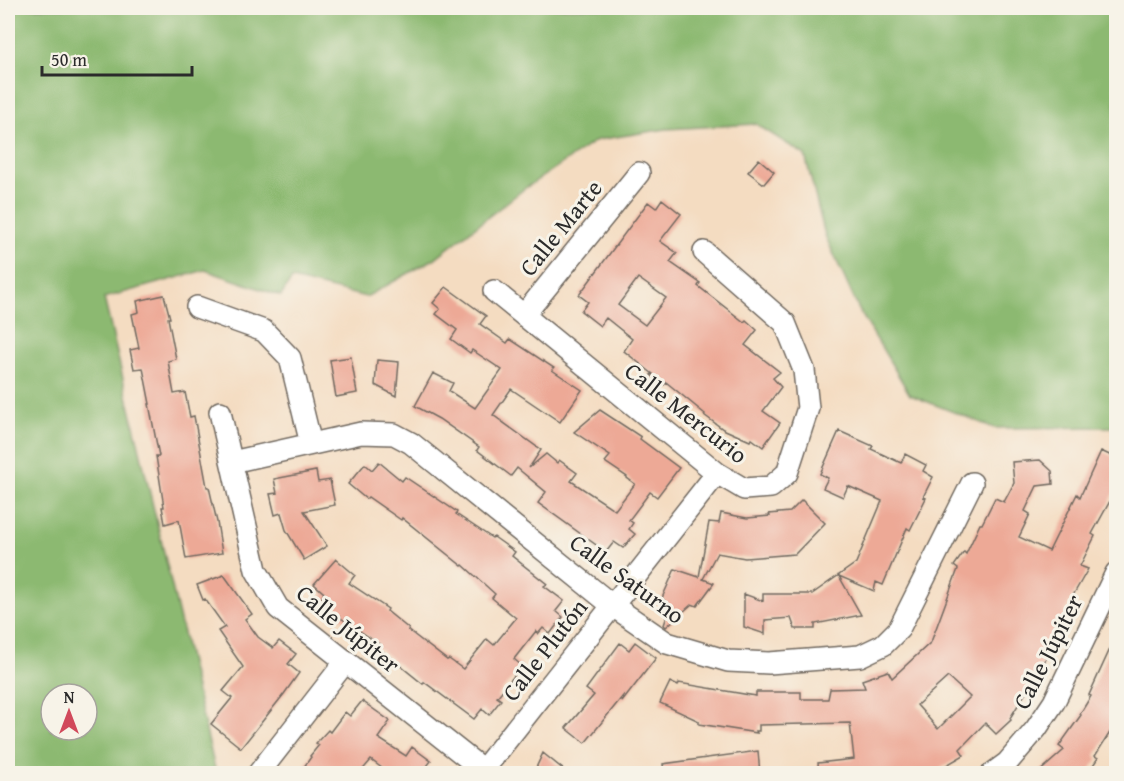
<svg xmlns="http://www.w3.org/2000/svg" width="1124" height="781" font-family="'Gentium Book Plus',serif">
  <style>
    .forest { fill: #8cb971; stroke: #5c724e; stroke-width: 1.5; fill-rule: evenodd }
    .building { fill: #eda996; fill-rule: evenodd }
    .lines { fill: none; stroke-linecap: round; stroke-linejoin: round }
    .minor-casing { stroke: #716960; stroke-width: 24 }
    .minor { stroke: #fff; stroke-width: 21 }
    .labels { text-anchor: middle; stroke-width: 6; stroke-linejoin: round; paint-order: stroke }
    .street-label { font-size: 24px; fill: #2b2b2b; stroke: #f7f3e8 }
  </style>
  <rect width="100%" height="100%" fill="#f7f3e8"/>
  <filter id="ink" filterUnits="userSpaceOnUse"><feTurbulence type="fractalNoise" baseFrequency=".0167" numOctaves="2"/><feDisplacementMap in="SourceGraphic" scale="12" xChannelSelector="R" yChannelSelector="G"/><feConvolveMatrix kernelMatrix="1 2 1 2 8 2 1 2 1" color-interpolation-filters="sRGB"/></filter>
  <filter id="wash" filterUnits="userSpaceOnUse"><feTurbulence type="fractalNoise" baseFrequency=".008" numOctaves="4" result="noise"/><feDisplacementMap in="SourceGraphic" scale="24" xChannelSelector="R" yChannelSelector="G"/><feGaussianBlur stdDeviation="1.35" result="paint"/><feColorMatrix in="noise" values="0 0 0 0 0 0 0 0 0 0 0 0 0 0 0 0 0 1.4 0 .05"/><feComposite in="paint" operator="in"/></filter>
  <g filter="url(#wash)">
    <rect width="100%" height="100%" fill="#f4dcc1"/>
    <!-- forest -->
    <path class="forest" d="M8,8h1108v419l-122,1 -84,-33 -51,-85 -34,-75 -20,-80 -49,-31 -90,5 -69,11 -73,49 -90,70 -68,38 -74,-18 -11,17 -76,-26 -101,28 112,475h-208zM51,694h36v36h-36z"/>
    <g id="blocks">
      <!-- building -->
      <path class="building" d="M759,159l15,13 -10,12 -16,-12z
        M662,199l19,15 -21,27 17,12 -7,9 30,21 -2,3 46,36 2,-2 11,10 -12,15 35,27 -7,6 8,9 -18,24 17,12 -17,24 -11,-8 -2,2 -27,-12 -19,-14 1,-1 -39,-32 -2,3 -13,-10 2,-1 -29,-23 8,-12 -26,-21 -6,8 -19,-15 7,-9 -9,-7 17,-23 52,-70 8,6zM638,278l28,20 -21,27 -27,-20z
        M446,287l40,29 -6,8 27,19 3,-4 44,29 -2,2 30,20 -22,32 -49,-33 -18,26 48,35 -12,18 17,-14 11,9 2,-3 18,13 -6,8 44,29 20,-26 -8,-6v-1l-22,-15 5,-6 -36,-24 26,-22 41,27 -1,2 39,29 -22,29 -7,-5 -21,28 4,3 -4,6 6,5 -12,14 -9,-6 -8,10 -68,-49 8,-11 -29,-24 -6,8 -34,-26 2,-3 -40,-28 -24,-13 18,-33 20,10 -4,8 26,17 27,-38 -30,-20 -2,3 -19,-14 6,-9 -21,-16 4,-5 -7,-6z
        M164,295l6,23h-2l8,41 -8,2 6,33 11,-2 5,25 4,-1 13,71h2l8,35 5,31 -36,6 -7,-39 -14,4 -3,-17h2l-8,-51h3l-10,-52h1l-7,-36 -9,1 -4,-19 9,-2 -7,-34 7,-2 -2,-11z
        M351,357l6,36 -21,4 -6,-37z
        M377,360l22,2 -3,34 -21,-11z
        M839,431l34,15 -2,3 30,14 4,-9 21,11 -3,6 10,6 -10,20 3,1 -16,32 -3,-2 -24,57 -7,-3 -2,9 -35,-15 22,39 -46,9v5h-20l-4,-11 -26,2v14l-21,-7v-33l19,7v-7h49l44,-31 26,-62 -34,-15 -5,11 -20,-9 5,-10 -8,-4z
        M1101,451l15,7v32l-24,44 3,2 -15,30 8,3 -17,30 -28,66 -33,53 1,2 -15,14 -11,-11 -25,26 4,6 -33,19h-112l-1,-11 36,-4 -4,-36 -91,2v6h-3l1,2 -58,-9v-3l-39,-18 10,-21 8,4 1,-3 77,13v-4h45v7h27l2,-10 35,-1 -3,-8 26,-9 4,7 39,-36 27,-73 -4,-3 10,-14 2,2 14,-30h2l13,-26 9,4 10,-19 -2,-21 28,-2 12,11 1,13 -16,2 -12,25 5,3 -11,23 30,14 28,-57 3,3zM948,677l22,20 -32,32 -21,-24z
        M379,462l23,19 3,-4 52,35 -1,2 36,24 2,-1 21,15 -3,4 35,28 -3,2 20,15 -8,10 7,6 -13,17 -7,-6 -5,6 -2,-3 -22,28 8,7 -25,31 4,3 -12,15 -7,-6 -8,10 -50,-37 -1,2 -47,-38 3,-2 -50,-34 -10,-8 5,-9 -10,-9 22,-25 19,16 -6,8 39,26 -1,2 22,18 -1,1 39,30 2,-1 14,10 24,-30 7,6 22,-27 -24,-20 3,-4 -32,-29 -1,1 -60,-48 -1,2 -33,-23 -2,2 -18,-15 17,-20 7,6z
        M316,471l2,11 12,-2 5,25 -31,6 23,35 -23,14 -18,-30 -5,-17 -6,2 -5,-21 7,-1 -3,-14z
        M802,500l23,23 -30,31 -50,4 -28,-5 -14,26 11,4 -17,23 -5,-2 -26,23 -2,-2 6,-18 -8,-9 13,-29 24,8 10,-55 10,1 2,-10 26,5 23,-2 -1,-2 21,-2z
        M224,575l28,39 -7,5 13,18 15,11 6,-7 17,13 -8,10 11,9 -15,21 -43,54 -30,-24 21,-26 -9,-7 20,-24 -25,-36 7,-4 -20,-28 -2,1 -6,-15z
        M1116,636v87l-21,33 3,2 -11,16h-50l27,-24 -5,-4 22,-31 -1,-1 11,-18 -2,-1z
        M635,642l21,16 -34,44 1,-6 -38,47 -19,-15 28,-33 -8,-6 34,-46 9,7z
        M362,701l28,20 -12,17 28,18 6,-9 19,14 -10,13h-31l-19,-14 -12,14h-60l12,-17 -1,-1 9,-11 -3,-2 12,-13 2,2 15,-20 5,4z
        M758,751l2,23h-96l-1,-10z
        M543,753l26,21h-36z"/>
    </g>
  </g>
  <g filter="url(#ink)">
    <use href="#blocks" fill-opacity="0" stroke="#716960" stroke-width="1.5"/>
    <g class="lines">
      <!-- minor casing -->
      <g class="minor-casing">
        <path id="minor" d="M494,291l223,182 27,16 27,-2 16,-14 21,-65 -4,-38 -19,-47 -81,-71
          M197,307l67,24 26,27 21,86
          M524,315l115,-142
          M220,412l36,158 22,38 210,166
          M232,462l129,-29 33,1 17,9 202,163 54,37 61,18 41,2 91,-7 23,-11 16,-16 73,-146
          M258,774l88,-113
          M480,774l237,-301
          M992,774l15,-11 29,-34 18,-27 62,-129"/>
      </g>
      <!-- minor -->
      <use href="#minor" class="minor"/>
    </g>
  </g>
  <g class="labels">
    <!-- street labels -->
    <g class="street-label">
      <text transform="translate(561 228) rotate(-51)" y="8">Calle Marte</text>
      <text transform="translate(686 413) rotate(38)" y="8">Calle Mercurio</text>
      <text transform="translate(627 579) rotate(36)" y="8">Calle Saturno</text>
      <text transform="translate(348 629) rotate(39)" y="8">Calle Júpiter</text>
      <text transform="translate(545 650) rotate(-52)" y="8">Calle Plutón</text>
      <text transform="translate(1048 652) rotate(-63)" y="8">Calle Júpiter</text>
    </g>
  </g>
  <!-- margin -->
  <rect width="1124" height="781" fill="none" stroke="#f7f3e8" stroke-width="30"/>
  <!-- north arrow -->
  <g transform="translate(69 712)"><circle r="28" fill="#f7f3e8" stroke="#a5a39c" stroke-width="1.5"/>
  <path d="M0-4.5L10 22L0 15L-10 22Z" fill="#d1495b"/>
  <text y="-9" font-size="16" font-weight="bold" text-anchor="middle" fill="#2b2b2b">N</text>
  </g>
  <!-- scale -->
  <path d="M42 66v9h150v-9" fill="none" stroke="#2b2b2b" stroke-width="3"/>
  <text x="51" y="66" font-size="18" fill="#2b2b2b" stroke="#f7f3e8" stroke-width="4.5" paint-order="stroke">50 m</text>
</svg>
